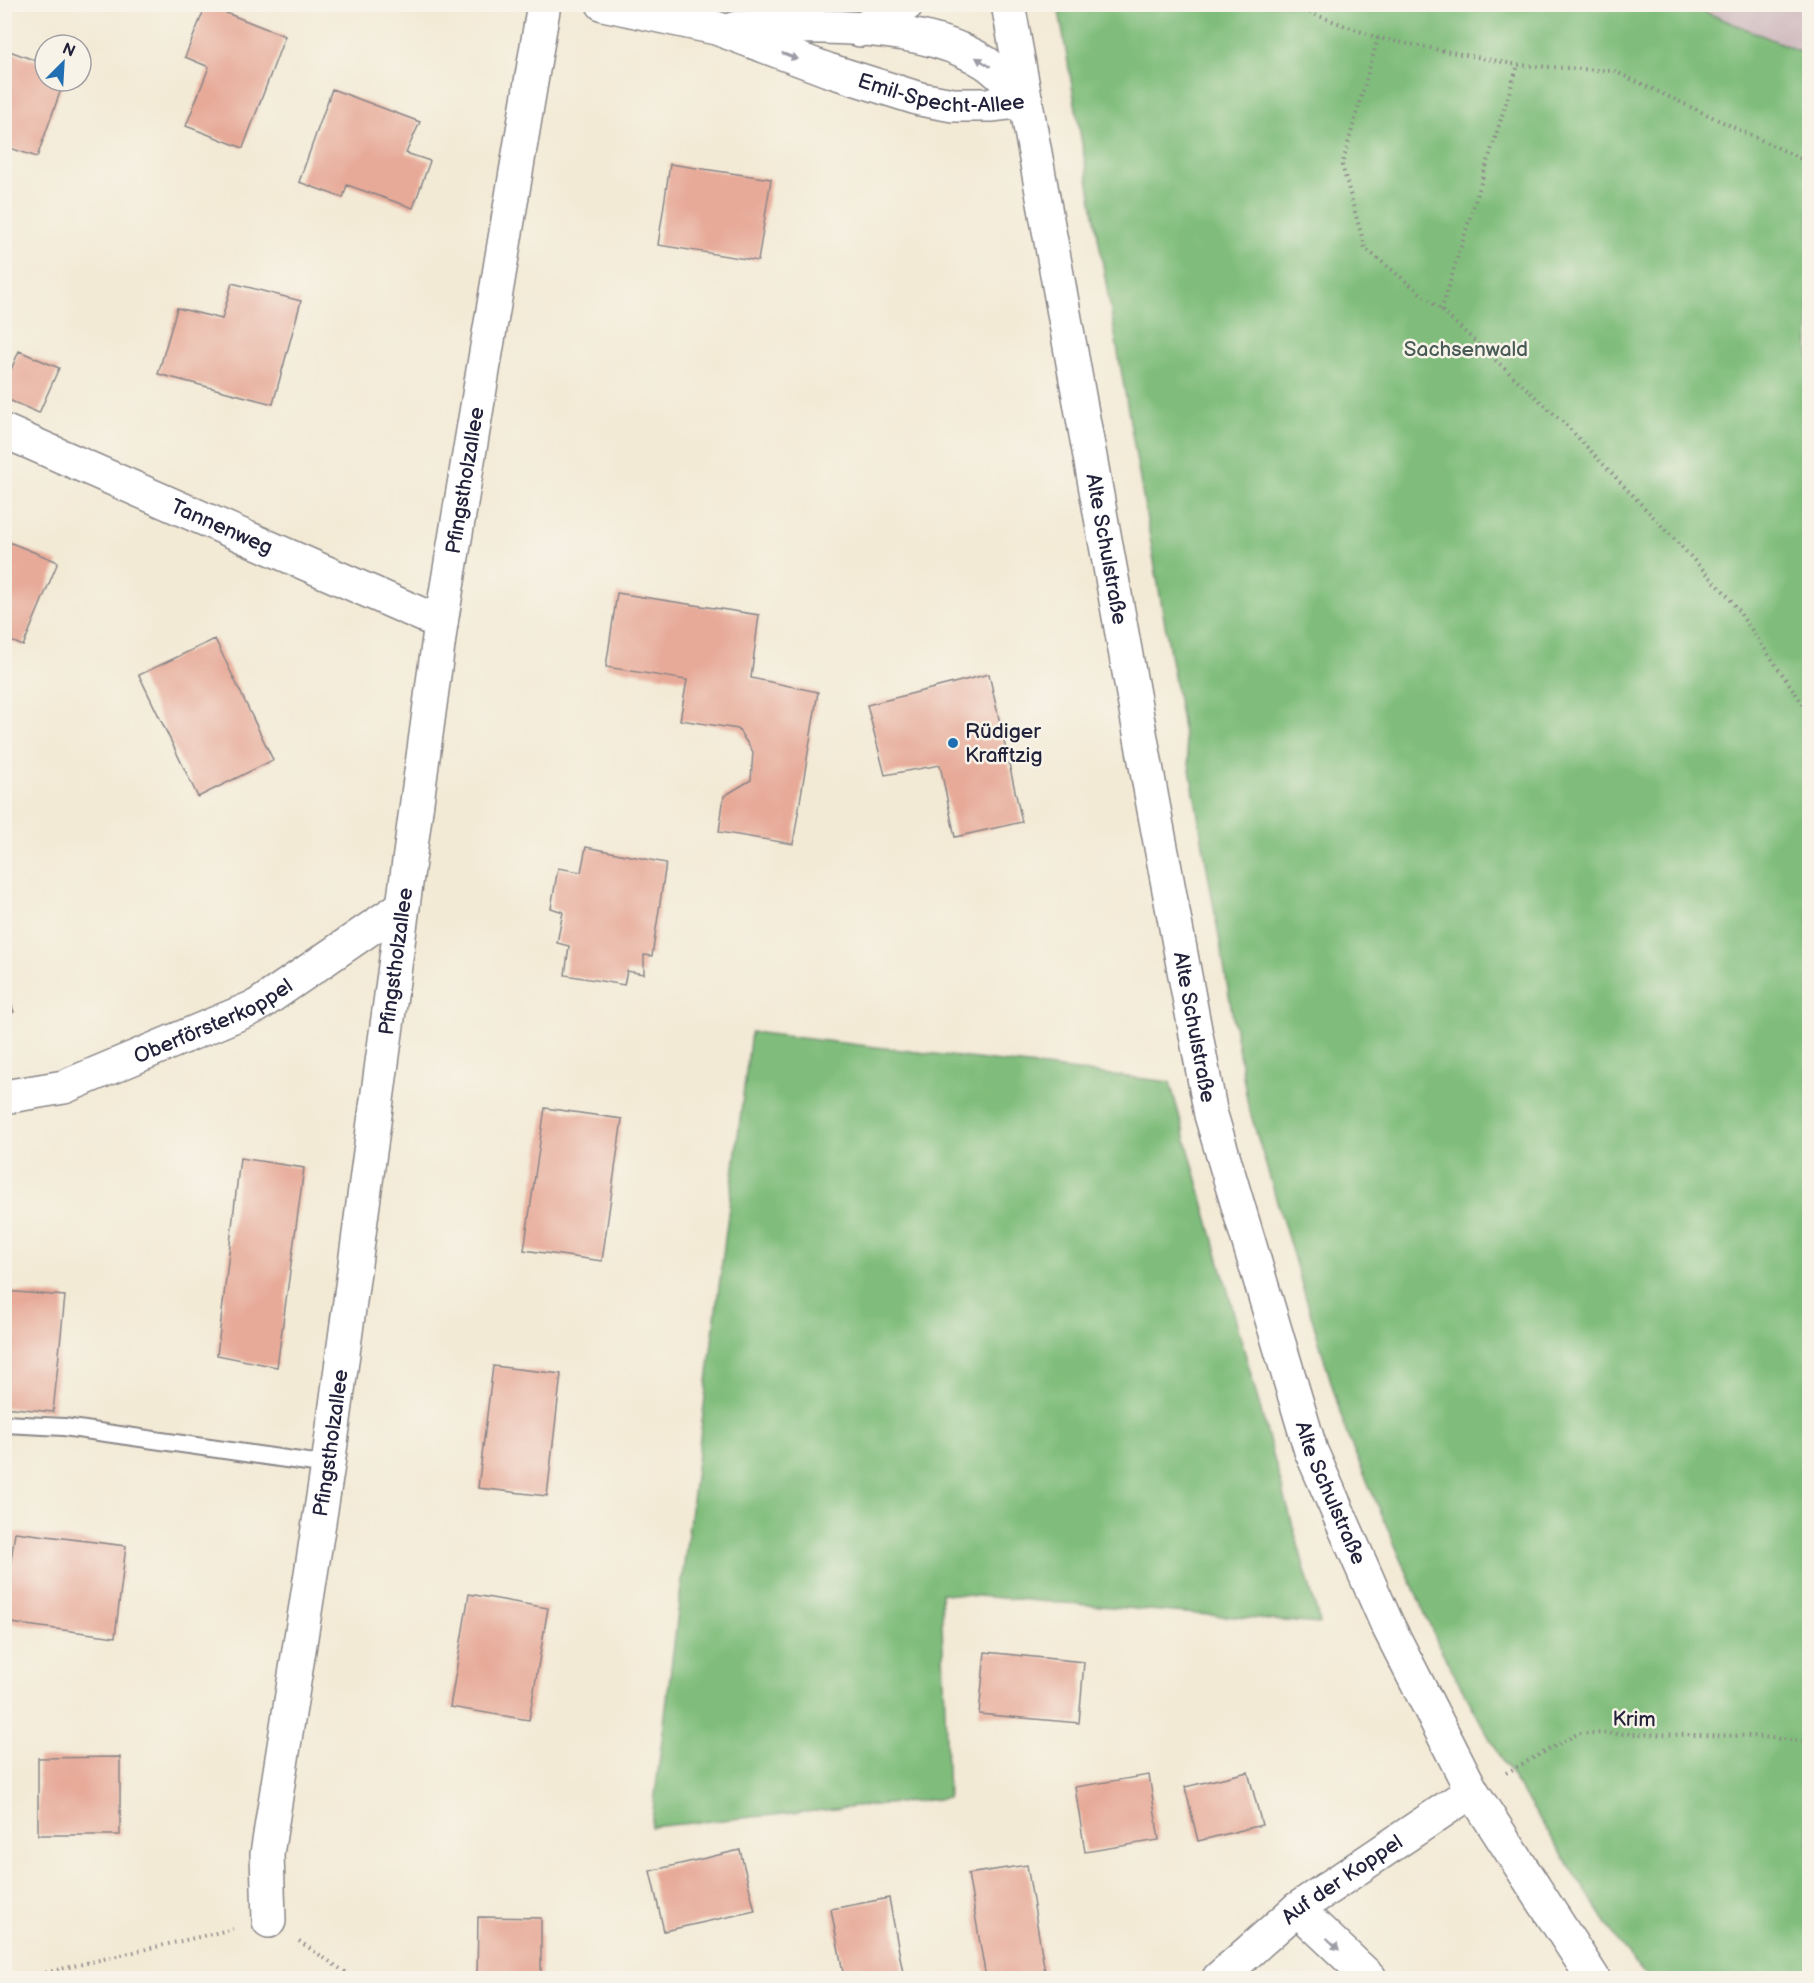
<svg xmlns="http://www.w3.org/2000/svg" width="1814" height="1983" font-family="'Balsamiq Sans',sans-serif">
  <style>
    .industrial { fill: #d2bec2 }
    .forest { fill: #80bd7c; stroke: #51705c; stroke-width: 1.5 }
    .building { fill: #e7aa99 }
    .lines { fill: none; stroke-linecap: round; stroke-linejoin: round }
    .service-casing { stroke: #8a8688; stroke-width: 20 }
    .minor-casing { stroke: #8a8688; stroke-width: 36 }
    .tertiary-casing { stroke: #8a8688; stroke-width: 36 }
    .secondary-casing { stroke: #8a8688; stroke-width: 36 }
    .path { stroke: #8a8688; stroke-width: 4; stroke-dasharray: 1.5 4.5; stroke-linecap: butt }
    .service { stroke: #fff; stroke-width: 16 }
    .minor { stroke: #fff; stroke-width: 33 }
    .tertiary { stroke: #fff; stroke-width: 33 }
    .secondary { stroke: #fff; stroke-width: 33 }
    .rail-casing { stroke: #22223b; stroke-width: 7 }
    .rail { stroke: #f7f3e8; stroke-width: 4.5; stroke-dasharray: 14; stroke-linecap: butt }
    .oneway { fill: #9c9ca7 }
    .poi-dot { fill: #1f6fb2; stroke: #f7f3e8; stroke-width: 2 }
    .labels { text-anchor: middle; stroke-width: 5; stroke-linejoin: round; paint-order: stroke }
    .street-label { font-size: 21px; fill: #22223b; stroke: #f7f3e8 }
    .park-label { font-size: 21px; fill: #485a55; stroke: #f7f3e8 }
    .poi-label { font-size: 21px; fill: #22223b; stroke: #f7f3e8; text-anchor: start }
  </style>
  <rect width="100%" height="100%" fill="#f7f3e8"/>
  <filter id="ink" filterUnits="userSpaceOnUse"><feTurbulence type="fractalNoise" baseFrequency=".0167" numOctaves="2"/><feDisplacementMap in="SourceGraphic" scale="12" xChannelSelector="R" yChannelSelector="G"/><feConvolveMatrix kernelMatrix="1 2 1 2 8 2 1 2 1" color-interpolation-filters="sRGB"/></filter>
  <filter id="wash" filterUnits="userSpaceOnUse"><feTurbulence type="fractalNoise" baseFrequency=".008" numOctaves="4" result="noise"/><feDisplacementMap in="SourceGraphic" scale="24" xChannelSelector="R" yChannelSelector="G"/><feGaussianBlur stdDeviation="1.35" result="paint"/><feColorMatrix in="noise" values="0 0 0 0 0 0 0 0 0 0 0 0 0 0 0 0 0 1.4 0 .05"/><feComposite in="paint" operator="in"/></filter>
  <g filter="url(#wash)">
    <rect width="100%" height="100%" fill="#f3ead5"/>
    <!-- industrial -->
    <path class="industrial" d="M1686,5h123v52z"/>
    <!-- forest -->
    <path class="forest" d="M1058,5h630l121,50v1923h-161l-25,-29 -122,-190 -62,-113 -92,-211 -99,-330z
      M751,1032l419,50 150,542 -379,-31 7,205 -297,29z"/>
    <g id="blocks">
      <!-- building -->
      <path class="building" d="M206,5l79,31 -42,112 -57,-22 23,-59 -24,-10z
        M4,49l41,15v17h19l-27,76 -33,-11z
        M332,89l88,33 -14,31 24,8 -17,47 -66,-23 -4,13 -44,-16z
        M670,164l101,15 -13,82 -100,-16z
        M232,283l69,18 -28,103 -115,-30 19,-66 45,11z
        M19,351l40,17 -20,45 -35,-15v-12z
        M4,540l54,22 -35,84 -19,-8z
        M617,593l142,22 -8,63 67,14 -25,152 -74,-12 5,-36 27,-16 2,-28 -15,-23 -58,-9 7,-40 -81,-13z
        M215,639l58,121 -75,37 -59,-122z
        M989,674l33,148 -67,15 -15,-72 -55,10 -18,-70z
        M586,847l80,16 -14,93 -8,-1v19l-17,-3 -3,14 -59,-10 4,-29 -12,-3 6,-31 -12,-4 7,-40 23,4z
        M4,985l10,27 -10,3z
        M545,1108l77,11 -20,142 -78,-11z
        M240,1158l64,10 -27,199 -60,-12z
        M4,1291l61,5 -12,116 -49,-5z
        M493,1366l68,8 -14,122 -69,-8z
        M15,1532l111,14 -11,91 -111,-15v-12z
        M469,1594l79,14 -19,112 -79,-13z
        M985,1652l99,10 -5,61 -100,-9z
        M120,1757v78h-82v-77z
        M1248,1772l14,53 -64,16 -13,-54z
        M1149,1775l10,65 -74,12 -10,-65z
        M740,1850l15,61 -91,20 -14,-60z
        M1027,1865l19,113h-60l-18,-104z
        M889,1898l15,80h-60l-13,-69z
        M478,1917l63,1v60h-64z"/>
    </g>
  </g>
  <g filter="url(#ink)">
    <use href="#blocks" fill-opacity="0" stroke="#8a8688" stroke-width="1.5"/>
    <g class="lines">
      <!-- service casing -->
      <g class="service-casing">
        <path id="service" d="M4,1424l60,3 264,38"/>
      </g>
      <!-- minor casing -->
      <g class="minor-casing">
        <g id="minor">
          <path id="s1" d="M4,431l437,192"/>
          <path id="s2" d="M4,1097l60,-10 193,-81 146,-100"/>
          <path d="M1297,1909l73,69"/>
          <path id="s3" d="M269,1921l-2,-67 61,-389 113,-842 103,-619"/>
          <path id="s4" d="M1219,1978l78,-69 175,-118"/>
        </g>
      </g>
      <!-- tertiary casing -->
      <g class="tertiary-casing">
        <g id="tertiary">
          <path id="s5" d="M603,4l113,24 112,42 92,29 33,6h38l35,-4"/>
          <path d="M736,28c74,-2 187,-7 250,35 15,10 27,25 40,38"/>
          <path d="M860,30l47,-26"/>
        </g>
      </g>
      <!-- secondary casing -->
      <g class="secondary-casing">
        <g id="secondary">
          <path id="s6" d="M1008,4l144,795 59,316 100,336 76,173 85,167 121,187"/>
        </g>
      </g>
      <!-- path -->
      <path class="path" d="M1287,4l91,34 140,27 96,6 196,92
        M1378,38l-36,127 23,83 76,62 126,116 161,170 82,118
        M1441,310l77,-245
        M1506,1773l73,-40 174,3 57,6
        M299,1941l46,31 2,6
        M22,1978l211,-49"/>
      <!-- service -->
      <use href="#service" class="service"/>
      <!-- minor -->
      <use href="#minor" class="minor"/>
      <!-- tertiary -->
      <use href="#tertiary" class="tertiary"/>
      <!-- secondary -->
      <use href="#secondary" class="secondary"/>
      <!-- rail casing -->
      <g class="rail-casing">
        <path id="rail" d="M1799,4l11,5"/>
      </g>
      <!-- rail -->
      <use href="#rail" class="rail"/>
    </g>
    <!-- one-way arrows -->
    <defs><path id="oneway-solid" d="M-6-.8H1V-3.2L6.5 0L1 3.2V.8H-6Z" transform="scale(1.5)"/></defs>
    <g class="oneway">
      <use href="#oneway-solid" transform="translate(790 56) rotate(20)"/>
      <use href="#oneway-solid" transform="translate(983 62) rotate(-148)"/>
      <use href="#oneway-solid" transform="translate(1333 1944) rotate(44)"/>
    </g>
  </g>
  <!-- markers -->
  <circle class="poi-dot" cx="953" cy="743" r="6"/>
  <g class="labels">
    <!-- street labels -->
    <g class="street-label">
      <text dy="7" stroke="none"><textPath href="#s5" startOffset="352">Emil-Specht-Allee</textPath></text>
      <text dy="7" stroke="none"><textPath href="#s3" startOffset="1455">Pfingstholzallee</textPath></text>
      <text dy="7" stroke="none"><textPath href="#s1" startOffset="238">Tannenweg</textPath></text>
      <text dy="7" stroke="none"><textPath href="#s6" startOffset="554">Alte Schulstraße</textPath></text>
      <text dy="7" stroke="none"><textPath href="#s3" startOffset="969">Pfingstholzallee</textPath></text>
      <text dy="7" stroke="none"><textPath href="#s2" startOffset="224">Oberförsterkoppel</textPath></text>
      <text dy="7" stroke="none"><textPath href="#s6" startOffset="1040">Alte Schulstraße</textPath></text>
      <text dy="7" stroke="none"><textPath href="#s3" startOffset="483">Pfingstholzallee</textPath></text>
      <text dy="7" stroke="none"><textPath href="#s6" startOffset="1526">Alte Schulstraße</textPath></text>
      <text transform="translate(1634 1719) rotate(1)" y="7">Krim</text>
      <text dy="7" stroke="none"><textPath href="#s4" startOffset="158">Auf der Koppel</textPath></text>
    </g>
    <!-- park labels -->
    <g class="park-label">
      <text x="1466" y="356">Sachsenwald</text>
    </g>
    <!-- poi labels -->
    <g class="poi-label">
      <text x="965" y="738">Rüdiger<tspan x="965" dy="24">Krafftzig</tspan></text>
    </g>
  </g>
  <!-- margin -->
  <rect width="1814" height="1983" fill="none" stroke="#f7f3e8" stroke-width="24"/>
  <!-- north arrow -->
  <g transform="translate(63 63) rotate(24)"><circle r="28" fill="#f7f3e8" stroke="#a29fa3" stroke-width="1.5"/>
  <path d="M0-4.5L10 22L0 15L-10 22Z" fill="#1f6fb2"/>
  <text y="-9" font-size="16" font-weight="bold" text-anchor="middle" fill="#22223b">N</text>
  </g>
</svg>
